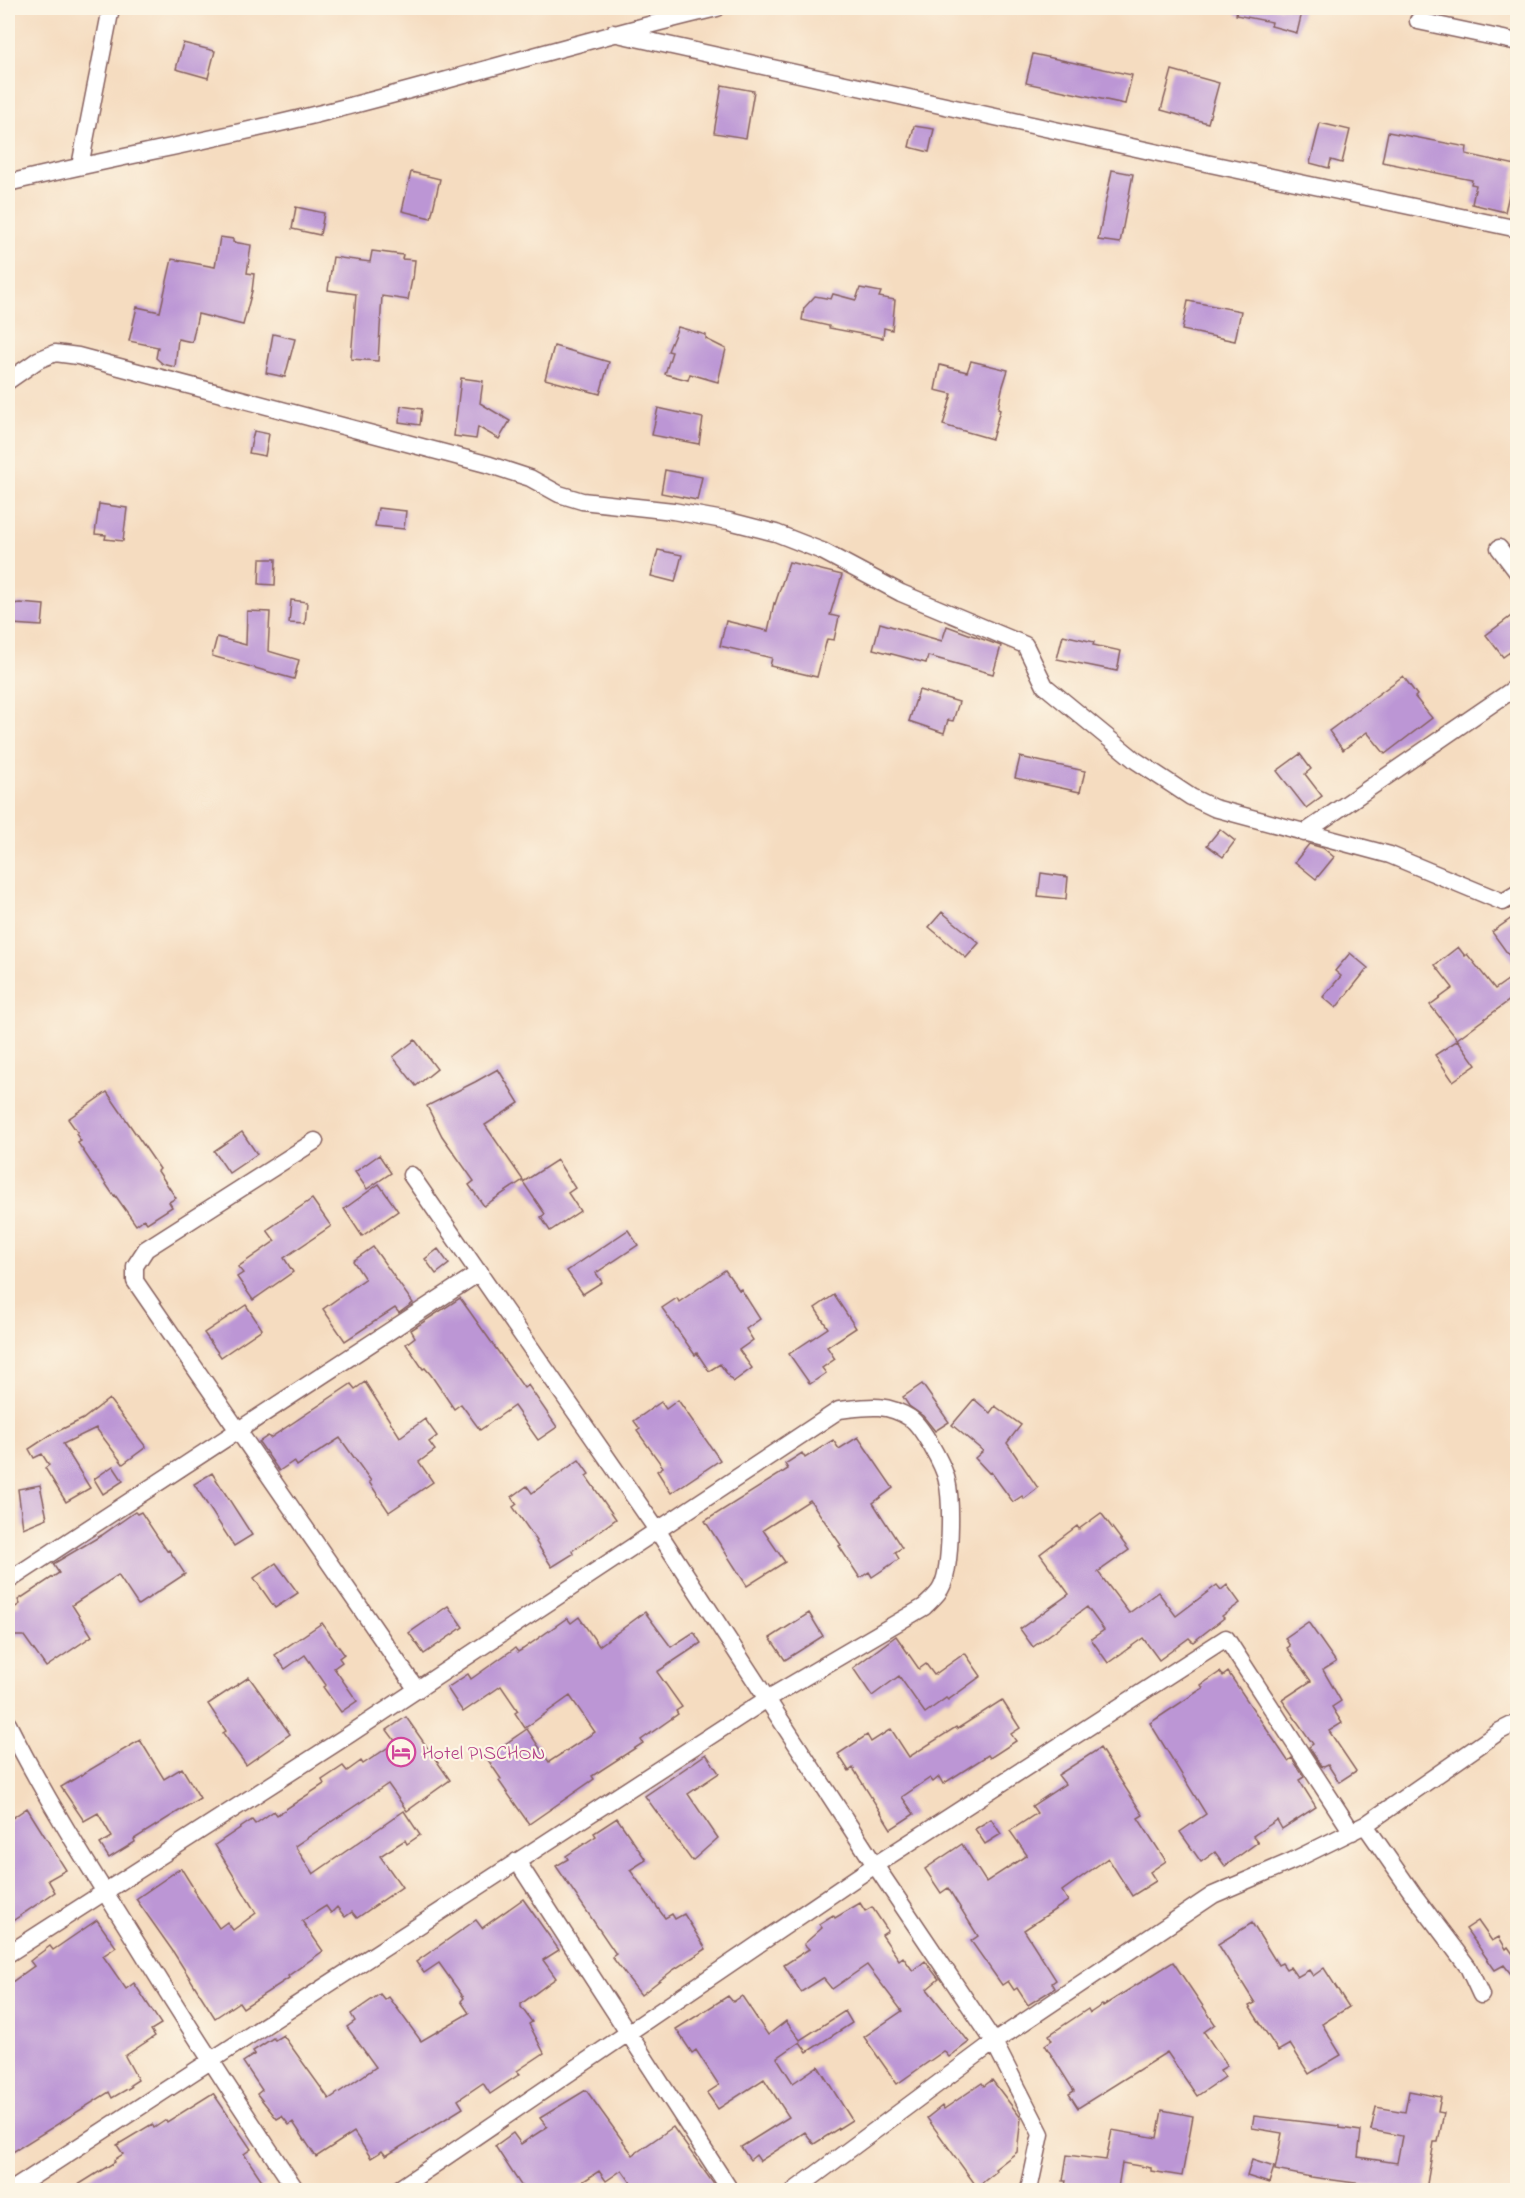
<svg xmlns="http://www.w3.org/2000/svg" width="1525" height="2198" font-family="'Indie Flower',sans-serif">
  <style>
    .building { fill: #bc96d5 }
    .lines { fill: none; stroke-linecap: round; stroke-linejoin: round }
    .minor-casing { stroke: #86615f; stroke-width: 19 }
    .minor { stroke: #fff; stroke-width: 16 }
    .labels { text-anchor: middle; stroke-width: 4.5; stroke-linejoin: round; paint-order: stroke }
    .hotel-label { font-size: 20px; fill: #b23c85; stroke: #fcf5e5; text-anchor: start }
  </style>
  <rect width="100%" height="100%" fill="#fcf5e5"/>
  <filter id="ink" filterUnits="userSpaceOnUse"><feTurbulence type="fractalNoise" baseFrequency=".0167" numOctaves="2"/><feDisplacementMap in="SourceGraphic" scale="12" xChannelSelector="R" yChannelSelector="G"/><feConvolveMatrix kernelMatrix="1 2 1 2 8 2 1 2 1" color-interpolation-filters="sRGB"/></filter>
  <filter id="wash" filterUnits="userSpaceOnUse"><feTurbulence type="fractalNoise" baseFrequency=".008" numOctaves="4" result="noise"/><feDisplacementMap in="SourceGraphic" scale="24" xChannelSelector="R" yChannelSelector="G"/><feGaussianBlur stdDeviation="1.35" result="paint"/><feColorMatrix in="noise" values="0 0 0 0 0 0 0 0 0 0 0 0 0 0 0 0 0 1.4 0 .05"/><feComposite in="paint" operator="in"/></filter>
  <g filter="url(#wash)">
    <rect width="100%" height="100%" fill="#f5dcc0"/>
    <g id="blocks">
      <!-- building -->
      <path class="building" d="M1237,8h66l-6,25 -26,-7 1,-4 -36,-7z
        M183,43l32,8 -7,27 -32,-9z
        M1033,54l99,21 -7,29 -99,-21z
        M1172,70l47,13 -11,40 -47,-13z
        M722,85l32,6 -8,47 -32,-5z
        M1320,123l30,7 -8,33 -11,-3 -2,8 -19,-5z
        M914,126l20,3 -5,23 -20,-5z
        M1388,132l79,15 -1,7 50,11 -11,47 -33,-8 4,-19 -5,-1 1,-4 -90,-18z
        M1112,170l21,4 -13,69 -22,-3z
        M411,172l29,7 -9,39 -29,-7z
        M296,207l28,6 -4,22 -28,-6z
        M220,237l13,2v3l18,3 -4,28 7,1 -2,17 -9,34 -45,-11 -6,28 -14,-3 -3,28 -12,-3 -7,-6 2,-11 -29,-6 8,-34 23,5 12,-53 43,8z
        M372,251l31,4 -1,4 13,1 -2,19h-1l-4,21 -26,-4 -4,65 -27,-2 5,-65 -28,-4 5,-33 37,5z
        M860,288l21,4 -2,5 16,3 -3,30 -8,-2 -1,10 -54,-10v-2l-27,-6 2,-12 11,-12 16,3 2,-5 23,6z
        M1188,301l53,10 -6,30 -53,-11z
        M678,327l28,8v4l20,10 -8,33 -28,-8 -2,6 -23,-6 7,-22 -4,-1z
        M273,334l22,5 -10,38 -19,-4z
        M554,346l55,16 -9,32 -55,-15z
        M971,361l37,9 -6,19 -4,20 2,1 -8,29 -49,-14 9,-31 -17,-4 5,-25 27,7z
        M461,378l22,3 -3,22 30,18 -11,18 -21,-12 -2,12 -22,-3z
        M401,406l21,3 -2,16 -21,-3z
        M658,408l45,10 -4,26 -47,-9z
        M254,431l15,3 -4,22 -16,-3z
        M665,470l37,7 -5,23 -36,-7z
        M99,504l28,4 -4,33 -18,-2 1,-4 -11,-1z
        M378,508l28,3 -2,18 -29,-3z
        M658,550l24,5 -7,27 -24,-6z
        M260,559h16l-1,26 -16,-1z
        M789,562l53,13 -12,40 9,2 -5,23 -7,-1 -10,38 -47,-11 2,-8 -52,-12 6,-25 42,10 6,-28 1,1z
        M291,600l16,2 -2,22 -16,-1z
        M20,603l24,2 -2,21 -30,-2 1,-20z
        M247,611l23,1 -2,39 31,9 -5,19 -82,-23 5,-19 29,8z
        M1518,611v35l-15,11 -17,-22z
        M880,623l62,18 5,-15 54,20 -8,28 -65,-18 -2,7 -53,-14z
        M1063,635l31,7 -1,3 28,6 -4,20 -60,-12z
        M1403,676l14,19 -2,2 17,21 -47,36 -18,-22 -24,18 -14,-19z
        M919,690l40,12 -6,19 -5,-1 -4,13 -35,-12z
        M1300,754l11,15 -6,5 17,22 -16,12 -29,-37z
        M1020,757l65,14 -5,21 -65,-14z
        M1220,829l15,12 -12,16 -16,-12z
        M1309,844l14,4 11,9 -18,22 -21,-17z
        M1041,873l27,4 -2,22 -28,-3z
        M942,912l37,31 -13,15 -37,-31z
        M1512,918l6,7v43l-26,-36z
        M1458,947l7,9 2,-2 28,35 23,-16v21l-61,45 -27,-34 23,-17 -18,-23z
        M1350,953l18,15 -32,40 -13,-11 18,-21 -6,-5z
        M415,1040l22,29 -21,17 -23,-29z
        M1458,1040l18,25 -23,16 -18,-26z
        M498,1069l21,34 -34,22 38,55 -39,26 -15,-21 5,-4 -32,-45 -15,-30 48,-24z
        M107,1092l53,77 -2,2 18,27 -7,4 3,5 -25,16 -3,-4 -8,6 -21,-30 -1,1 -36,-53 3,-2 -5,-7 2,-1 -10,-14z
        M242,1132l15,22 -28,19 -15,-22z
        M379,1155l12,18 -24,16 -12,-17z
        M557,1160l18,28 -7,5 12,18 -30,20 -9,-14 4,-3 -22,-32z
        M379,1184l19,27 -36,25 -18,-27z
        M312,1199l19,27 -47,32 9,14 -40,28 -16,-23 6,-4 -5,-6 37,-26 -8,-11z
        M628,1230l10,15 -42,28 6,9 -19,12 -16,-23z
        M373,1247l40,56 -14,10 -4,-5 -50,33 -22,-32 42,-30 -12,-18z
        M438,1249l11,15 -13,10 -11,-15z
        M725,1270l14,20 2,-1 19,30 -14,10 7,11 -14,10 13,18 -19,14 -13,-18 -11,7 -12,-18 -2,2 -33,-47 15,-10 2,4z
        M834,1295l22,33 -29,19 8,12 -13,9 4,5 -16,11 -21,-30 39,-26 -13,-20z
        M460,1298l64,90 4,-3 29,42 -19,13 -24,-34 -34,24 -19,-26 -7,5 -23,-34 -6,-7 -2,1 -17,-25 9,-7 -4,-7z
        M246,1305l16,24 -41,28 -17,-24z
        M365,1382l35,55 25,-18 12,17 -8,6 6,8 -16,12 14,20 -44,30 -20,-30 2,-1 -31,-43 -43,28 -3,-5 -15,10 -20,-29 9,-6 2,2 81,-54 4,5z
        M922,1384l27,38 -14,9 -12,-15 -14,-10 -6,-9z
        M109,1399l37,48 -23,17 -27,-36 -33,16 27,44 -24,14 -21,-34 4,-3 -7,-11 -8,4 -5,-9 23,-15 31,-15z
        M974,1399l16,14 5,-7 26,19 -14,18 31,45 -14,11 -2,-3 -9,6 -22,-30 -2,1 -14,-15 8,-7 -31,-26z
        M678,1400l42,60 -49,33 -14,-22 6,-4 -26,-36 3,-2 -6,-8 27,-19 5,7z
        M858,1437l35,51 -20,15 29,45 -7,4 4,7 -27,18 -3,-5 -9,6 -21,-32 2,-1 -31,-45 -47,30 22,32 -38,24 -42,-65 83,-52 -3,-5 17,-11 3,5 28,-18 6,9z
        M579,1460l10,14 -3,2 30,43 -44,32 1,3 -21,13 -16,-25 1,-1 -24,-34 4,-3 -5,-7 15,-11 5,7z
        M113,1466l10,15 -20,13 -9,-15z
        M212,1473l40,62 -18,11 -40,-62z
        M40,1485l7,33 -24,10 -5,-39z
        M135,1512l2,2 4,-2 26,39 2,-1 16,24 -47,31 -20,-30 -46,30 20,31 -46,31 -22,-31h-16l3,-26 9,-6 -2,-4 41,-27 -6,-9 49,-29z
        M1101,1513l28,37 -31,22 31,41 29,-21 18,24 41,-31 4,5 6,-5 13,18 -18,13 2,2 -31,24 -4,-4 -30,22 -16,-22 -35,25 -17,-24 13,-9 -17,-23 -54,40 -13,-18 49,-35 -29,-40 37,-28 2,3z
        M276,1563l22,30 -23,15 -21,-30z
        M448,1606l15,21 -39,27 -15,-21z
        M645,1612l26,35 23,-15 7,11 -44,29 25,35 -6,4 2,3 -37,26 2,3 -51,33 2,3 -65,45 -30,-43 2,-2 -15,-22 41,-28 22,33 46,-30 -25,-36 -45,32 -10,-15 3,-2 -17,-25 -38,26 -16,-24 21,-14 3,5 44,-31 3,4 5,-3 44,-31 4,5 8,-6 20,29z
        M809,1613l14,23 -38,24 -15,-22z
        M1308,1622l28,40 -13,8 18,31 -9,6 10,16 -13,8 27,40 -17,11 -11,-17 -4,2 -3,-1 -12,-19 4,-3 -31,-44 29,-19 -24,-33 3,-2 -5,-8z
        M322,1623l22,31 -5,4 3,4 -8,6 23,33 -16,11 -18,-25 3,-2 -21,-30 -20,14 -10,-14z
        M896,1636l23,33 7,-5 8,11 31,-22 16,23 -33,24 -2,-2 -21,15 -26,-37 -27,20 -19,-28z
        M1220,1672l3,4 5,-4 60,89 4,-3 12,19 -5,3 17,27 -34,22 -5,-9 -24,16 5,6 -33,24 -10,-14 -14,10 -21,-30 26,-18 -56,-91 53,-35 -2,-3z
        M249,1677l41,57 -44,31 -23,-32 3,-2 -18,-27z
        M1002,1700l18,28 -9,6 5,7 -26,17 -2,-3 -45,29 -4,-7 -6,5 -3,-4 -28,19 12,17 -23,15 -38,-61 -4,3 -11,-17 29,-19 4,7 20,-13 18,28 47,-30 1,2z
        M406,1717l44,63 -43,31 -19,-27 -93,62 18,28 91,-63 16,24 -13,9 -2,-4 -25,16 22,31 -45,31 -5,-6 -7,5 -8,-10 -6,6 -5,-7 -24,15 21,30 -35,25 1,2 -46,30 -4,-6 -24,16 -43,-68 -36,-51 45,-31 13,21 -1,1 26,38 8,-6 6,8 23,-17 -41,-68 37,-25 3,4 19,-13 3,4 47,-31 -2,-4 21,-14 4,5 14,-10 2,3 33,-22 -9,-12z
        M140,1740l24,39 18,-11 18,30 -66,41 1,3 -26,16 -9,-14 12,-7 -14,-24 -14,8 -23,-34z
        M1100,1748l43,67 -5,3 28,43 -16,11 6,9 -24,15 -24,-38 -46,33 6,10 -44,29 32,50 -4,3 3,5 -27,17 -11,-17 -3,2 -6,-9 -6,4 -31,-44 7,-5 -30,-48 -7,5 -16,-24 37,-25 24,38 41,-27 -17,-24 27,-18 -5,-7 33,-22 -7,-9z
        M706,1754l13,19 -31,21 30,44 -26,23 -47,-65z
        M27,1808l39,62 -18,10 7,12 -47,32v-103z
        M617,1818l29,42 -16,10 35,48 7,-4 3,5 9,-5 22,35 -33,21 -32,25 -29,-38 4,-3 -60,-88 12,-7 -2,-3 30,-20 -2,-3z
        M991,1819l10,15 -16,10 -10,-15z
        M523,1899l36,51 -16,10 13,18 -35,26v3l11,15 -3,2 15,29 -27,18 3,3 -30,20 -7,-11 -25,17 5,8 -77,48 -4,-5 -11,7 -17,-26 -38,25 -23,-35 -4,3 -7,-9 -5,3 -20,-25 5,-4 -19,-28 12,-8 -2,-3 20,-13 2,2 8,-5 46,64 47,-32 -29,-40 8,-6 -4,-7 29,-20 5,6 4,-3 32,44 48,-28 -8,-12 3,-3 -25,-35 -15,10 -8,-11 60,-42 6,8z
        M860,1903l5,8 7,-4 16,24 -6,4 17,25 4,-3 10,14 12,-10 13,17 1,1 -12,10 42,53 -20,15 -5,-6 -47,33 -33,-47 38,-26 -35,-46 -35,24 -9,-11 -22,14 -17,-27 25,-16 -5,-5 18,-16 -3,-4 14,-9 2,3z
        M97,1920l19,27 -13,9 23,33 8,-6 27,41 -10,6 4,6 -30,20 13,24 -8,5 1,2 -19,11 -3,-6 -101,63v-170l26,-19 -4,-5 5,-4 15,-11 3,4z
        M1478,1921l14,20 7,-4 7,12 2,-2 10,14v22l-14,-18 -9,5 -29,-41z
        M1252,1923l26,42 4,-2 4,6 4,-2 7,10 12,-7 4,6 11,-8 25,39 -27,17 19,31 -32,19 -19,-30 -12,7 -29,-45 6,-3 -37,-59z
        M1173,1962l42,62 -11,8 23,34 -7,4 5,7 -28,19 -30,-44 -89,56 -9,-14 5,-3 -29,-46 7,-5 -3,-5 39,-26 2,4 12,-8 1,1z
        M728,1996l5,6 9,-6 26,39 18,-14 14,19 45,-29 7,12 -45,29 -7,-10 -23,16 16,25 25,-17 34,54 -38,24 -9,-12 -45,29 -4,-6 -6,5 -9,-13 48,-30 -25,-38 -46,30 -11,-16 12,-8 -23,-35 -4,3 -16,-24z
        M992,2080l29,38 -4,34 -22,17 2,2 -20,16 -50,-69 15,-12 2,3 38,-26 2,3z
        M586,2090l47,65 40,-28 45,63h-82l-14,-20 -16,11 -7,-10 -29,19h-46l-29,-44 18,-13 8,11 26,-17 -7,-9z
        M1409,2091l32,6 -3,15 6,1 -6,29h-4l-8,48h-19l-96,-13 -36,-7 7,-37 -30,-5 2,-12 86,10v2l21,3 -3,26 39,6 5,-27 -31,-6 5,-23 29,5z
        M213,2093l38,56 -7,5 21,31 -9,5h-186l45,-28 -1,-2 9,-6 -6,-9 35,-21 2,4 12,-8 1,2z
        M1162,2110l31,6 -11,60 -31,-5v-3l-29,-5 -4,25 -5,-1v3h-23l-25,-4 1,-5h-3l4,-26 39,5 6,-30 45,8z
        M1252,2160l22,7 -5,16 -22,-7z"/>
    </g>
  </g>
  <g filter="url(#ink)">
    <use href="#blocks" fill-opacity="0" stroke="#86615f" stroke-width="1.5"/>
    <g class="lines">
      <!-- minor casing -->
      <g class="minor-casing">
        <path id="minor" d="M1418,21l100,21
          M613,33l555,122 350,74
          M80,166l31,-158
          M8,183c104,-25 210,-44 314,-70 133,-33 263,-74 395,-105
          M8,381l30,-21 17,-7 23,3 412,109 40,13 29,16 23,7 91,10 56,10 47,12 46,18 79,42 124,52 20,41 90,74 56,37 23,11 176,47 113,47 15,-9
          M1499,548l19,25
          M1304,833l214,-147
          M315,1141l-169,108 -11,17v15l282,409
          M411,1175l246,355 218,335 119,177 47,92 -12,56
          M8,1581l472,-309
          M8,1724c34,68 75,133 115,197 56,91 114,181 173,269
          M1365,1825l135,-94 18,-9
          M517,1861l213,329
          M8,1954l342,-220 489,-324c27,-3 46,-8 71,8 12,8 34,48 37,63 5,20 4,87 -5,105 -3,8 -12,15 -18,21l-157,92 -755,491
          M397,2190l478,-325 351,-227 126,194
          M795,2190l199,-148 219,-147 79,-34 73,-36 48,69 55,73 13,28"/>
      </g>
      <!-- minor -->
      <use href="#minor" class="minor"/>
    </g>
  </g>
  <!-- icons -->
  <defs>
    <g id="hotel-ring" transform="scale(1.5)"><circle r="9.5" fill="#fcf5e5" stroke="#d1479c" stroke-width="1.5"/><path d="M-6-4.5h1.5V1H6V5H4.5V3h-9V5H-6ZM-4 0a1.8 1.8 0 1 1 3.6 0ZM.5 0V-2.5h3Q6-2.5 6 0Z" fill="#d1479c"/></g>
  </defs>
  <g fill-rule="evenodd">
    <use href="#hotel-ring" x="401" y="1752"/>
  </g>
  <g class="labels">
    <!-- hotel labels -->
    <g class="hotel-label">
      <text x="422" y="1759">Hotel PISCHON</text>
    </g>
  </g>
  <!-- margin -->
  <rect width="1525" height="2198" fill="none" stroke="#fcf5e5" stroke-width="30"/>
</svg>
